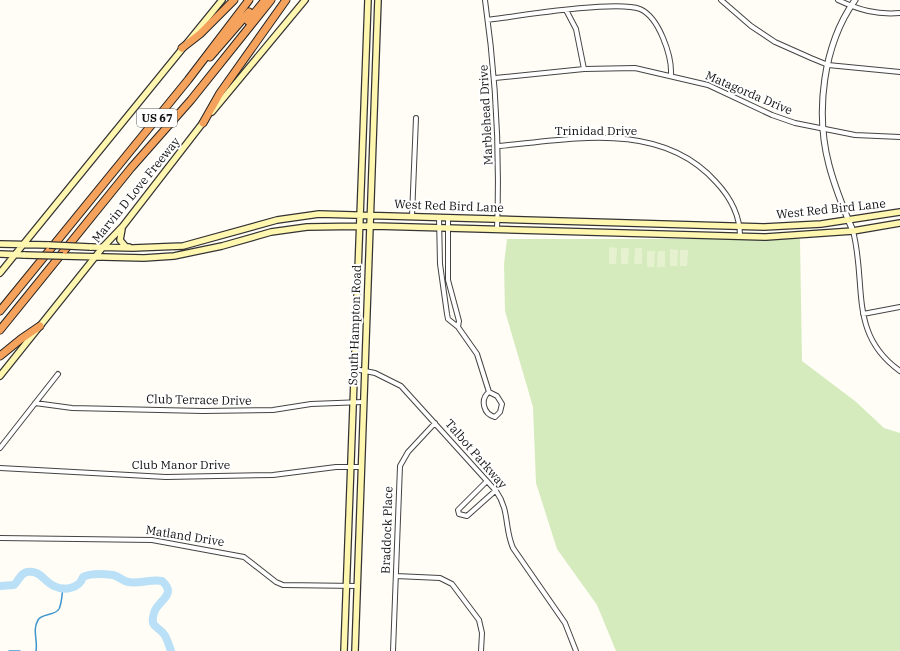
<svg xmlns="http://www.w3.org/2000/svg" width="900" height="651" font-family="'IBM Plex Serif',serif">
  <style>
    .green { fill: #d5ebbd }
    .pitch { fill: #e6f2cf }
    .lines { fill: none; stroke-linecap: round; stroke-linejoin: round }
    .stream { stroke: #3f96cf; stroke-width: 1.5 }
    .river { stroke: #b9e0f7; stroke-width: 8 }
    .minor-casing { stroke: #444; stroke-width: 6 }
    .tertiary-casing { stroke: #444; stroke-width: 7 }
    .secondary-casing { stroke: #333; stroke-width: 8 }
    .motorway-casing { stroke: #222; stroke-width: 9 }
    .minor { stroke: #fff; stroke-width: 4 }
    .tertiary { stroke: #fff; stroke-width: 5 }
    .secondary { stroke: #fff6b0; stroke-width: 5.5 }
    .motorway { stroke: #f5a25d; stroke-width: 7 }
    .secondary-bridge-casing { stroke: #333; stroke-width: 8; stroke-linecap: butt }
    .secondary-bridge { stroke: #fff6b0; stroke-width: 5.5 }
    .labels { text-anchor: middle; stroke-width: 4; stroke-linejoin: round; paint-order: stroke }
    .shield { fill: #fff; stroke: #585858; stroke-width: 1 }
    .shield-label { font-size: 11px; font-weight: bold; fill: #111 }
    .street-label { font-size: 12px; fill: #111; stroke: #fff }
  </style>
  <rect width="100%" height="100%" fill="#fffdf5"/>
  <!-- green -->
  <path class="green" d="M507,239h293l2,122 53,40 29,27 16,5v218h-284l-19,-46 -40,-56 -21,-66 -3,-76 -28,-96 -1,-47z"/>
  <!-- pitch -->
  <path class="pitch" d="M609,247l8,1 -1,16h-7z
    M621,248h8l-1,16h-7z
    M635,248h7v16h-8z
    M670,249l8,1 -1,16h-7z
    M680,250h8l-1,16h-7z
    M647,251h8l-1,16h-7z
    M658,251h7v16h-8z"/>
  <g class="lines">
    <!-- stream -->
    <path class="stream" d="M9,651h11
      M36,651c2,-10 -4,-21 2,-31 4,-7 17,-4 21,-11 3,-6 3,-15 4,-22"/>
    <!-- river -->
    <path class="river" d="M0,586l14,-1c5,-4 6,-12 13,-13 14,-2 16,9 27,14 10,5 25,3 29,-9 7,-4 22,-3 30,-2 5,1 10,6 15,7 11,2 23,-3 34,-1 16,14 -5,20 -8,32 -4,14 2,12 9,20 4,4 6,13 8,18"/>
    <!-- minor casing -->
    <g class="minor-casing">
      <path id="minor" d="M485,0c11,77 15,152 12,229
        M721,0l30,26 24,16 36,16 17,7 72,7
        M838,0c21,10 39,15 62,13
        M566,10l10,19 8,40
        M488,20c30,-4 128,-20 152,-11 19,8 32,47 31,66
        M495,78l89,-9 51,-1 73,17 64,30 23,8 60,12 45,2
        M499,146c73,-7 162,-26 217,36 14,15 24,34 24,54
        M412,216l4,-98
        M439,217l1,47 7,50 1,5 10,8 19,27 12,38
        M448,217v63l11,41 -1,6
        M853,231c14,54 -5,103 47,140
        M863,314l37,-7
        M355,369l20,4 26,13 95,105c14,20 8,36 17,57l52,75 11,28
        M489,392l8,4 5,8 -2,8 -5,5c-12,-3 -15,-18 -6,-25z
        M35,403l37,5 131,3 70,-1 38,-6 52,-2
        M0,448l58,-74
        M0,468l166,9 107,-2 63,-8h25
        M487,481l-29,29 1,4 8,2 28,-25
        M0,538l152,2 92,17 32,25 7,3 74,1
        M396,576l44,2 12,6 27,36 3,13 -1,18
        M393,651l7,-185 8,-14 27,-29"/>
    </g>
    <!-- tertiary casing -->
    <g class="tertiary-casing">
      <path id="tertiary" d="M853,231c-9,-21 -18,-43 -24,-66 -14,-53 -6,-120 26,-165"/>
    </g>
    <!-- secondary casing -->
    <g class="secondary-casing">
      <path id="secondary" d="M212,112l93,-112
        M122,229l-2,11 6,7h3
        M0,244l49,1
        M90,247l43,1 50,-2 94,-26 42,-6 445,13 57,-3 79,-12
        M0,254l25,1
        M63,256l81,2 30,-2 48,-10 49,-14 36,-5 67,-1 392,11 87,-6 47,-8
        M0,273l222,-273
        M0,376l103,-129 20,-21 82,-106
        M344,651l24,-651
        M355,651l23,-651"/>
    </g>
    <!-- motorway casing -->
    <g class="motorway-casing">
      <path id="motorway" d="M248,21l17,-21
        M182,48l18,-14 34,-34
        M210,57l39,-45
        M203,123l17,-30 66,-93
        M0,311l188,-231 61,-80
        M0,330l131,-162 60,-68 80,-100
        M0,356l21,-17 19,-13"/>
    </g>
    <!-- minor -->
    <use href="#minor" class="minor"/>
    <!-- tertiary -->
    <use href="#tertiary" class="tertiary"/>
    <!-- secondary -->
    <use href="#secondary" class="secondary"/>
    <!-- motorway -->
    <use href="#motorway" class="motorway"/>
    <!-- secondary-bridge casing -->
    <g class="secondary-bridge-casing">
      <path id="secondary-bridge" d="M49,245l41,2
        M25,255l38,1"/>
    </g>
    <!-- secondary-bridge -->
    <use href="#secondary-bridge" class="secondary-bridge"/>
  </g>
  <g class="labels">
    <!-- shield labels -->
    <rect class="shield" x="137" y="109" width="40" height="18" rx="3"/>
    <g class="shield-label">
      <text x="157" y="122">US 67</text>
    </g>
    <!-- street labels -->
    <g class="street-label">
      <text transform="translate(749 93) rotate(23)" y="4">Matagorda Drive</text>
      <text transform="translate(486 115) rotate(-93)" y="4">Marblehead Drive</text>
      <text x="596" y="135">Trinidad Drive</text>
      <text transform="translate(136 190) rotate(-51)" y="4">Marvin D Love Freeway</text>
      <text transform="translate(449 206) rotate(2)" y="4">West Red Bird Lane</text>
      <text transform="translate(831 209) rotate(-6)" y="4">West Red Bird Lane</text>
      <text transform="translate(355 325) rotate(-88)" y="4">South Hampton Road</text>
      <text transform="translate(199 400) rotate(1)" y="4">Club Terrace Drive</text>
      <text transform="translate(476 454) rotate(49)" y="4">Talbot Parkway</text>
      <text x="181" y="469">Club Manor Drive</text>
      <text transform="translate(387 530) rotate(-88)" y="4">Braddock Place</text>
      <text transform="translate(185 536) rotate(9)" y="4">Matland Drive</text>
    </g>
  </g>
</svg>
